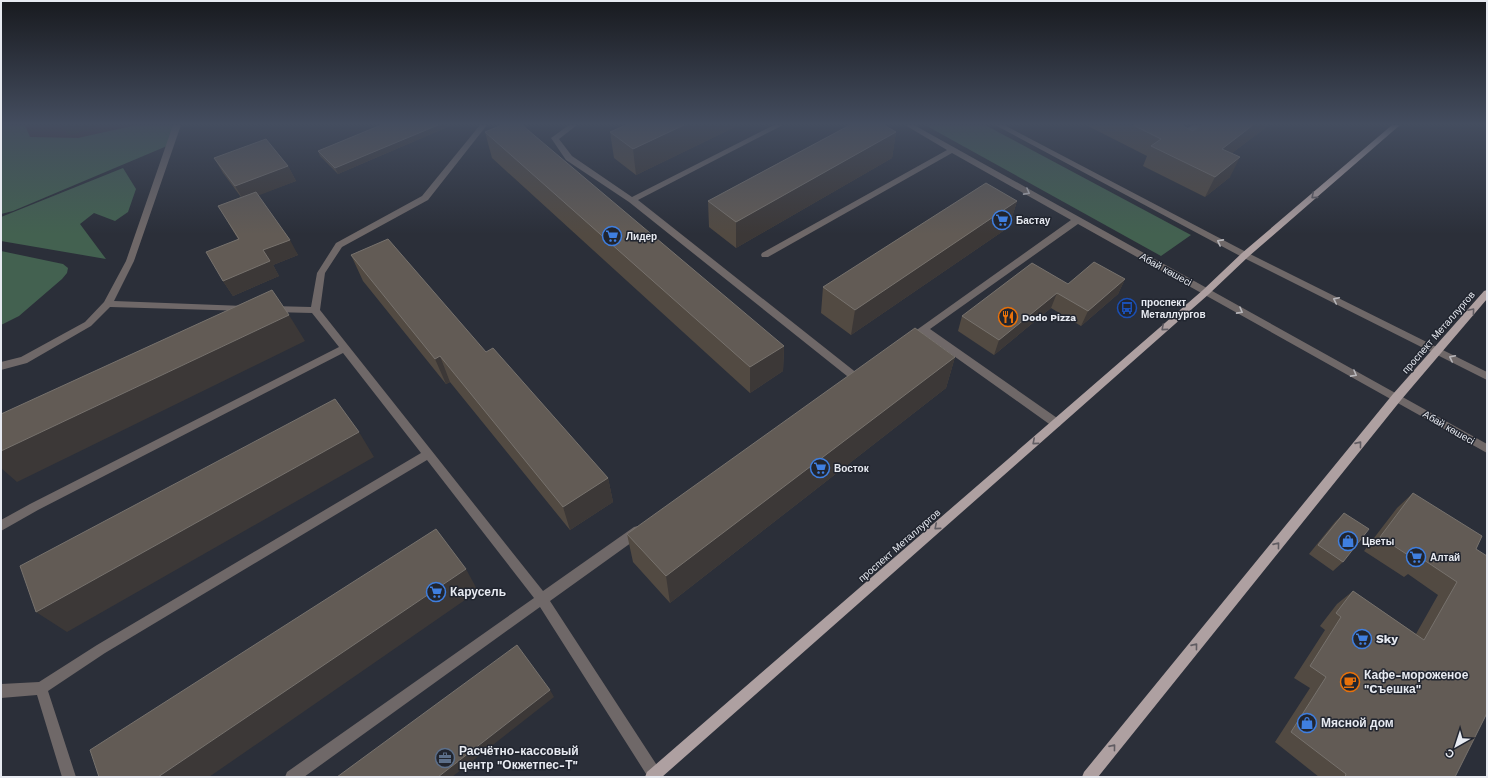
<svg xmlns="http://www.w3.org/2000/svg" width="1488" height="778" font-family="'Work Sans',sans-serif">
  <style>
    .education { fill: #42303a }
    .green { fill: #436150 }
    .lines { fill: none; stroke-linecap: round; stroke-linejoin: round }
    .minor { fill: #6f6868; fill-rule: evenodd }
    .major { fill: #aea0a1; fill-rule: evenodd }
    .wall { fill: #524a42 }
    .shaded-wall { fill: #3c3837 }
    .building { fill: #625b55; stroke: #77726d }
    .oneway { stroke: #b7b6ba }
    .oneway2 { stroke: #605c62 }
    .labels { text-anchor: middle; stroke-width: 3; stroke-linejoin: round; paint-order: stroke }
    .poi-label { font-size: 10px; font-weight: bold; fill: #e7eaf1; stroke: #21252f; text-anchor: start }
    .street-label { font-size: 10px; fill: #e7eaf1; stroke: #21252f }
    .near-poi-label { font-size: 12px; font-weight: bold; fill: #e7eaf1; stroke: #21252f; text-anchor: start }
  </style>
  <rect width="100%" height="100%" fill="#2b2f39"/>
  <!-- education -->
  <path class="education" d="M1,125h145l-145,45z"/>
  <!-- green -->
  <path class="green" d="M1,125h24l5,12 48,1 58,-13h40l-9,21 -154,65 -12,3z
    M925,125h60l206,110 -30,21z
    M123,168l13,21 -8,23 -13,9 -21,-8 -14,11 26,35 -105,-18v-24z
    M1,251l62,13 5,4 -1,5 -5,6 -43,37 -18,9z"/>
  <g class="lines">
    <!-- minor -->
    <path class="minor" d="M173,125h8l-47,136 -20,40 130,5 3,1 2,2 -2,2 -137,-4 -19,19 -64,37 -26,7v-8l20,-5 64,-35 19,-20 22,-41z
      M480,125h7l-59,75 -86,47 -17,26 -5,37 223,281 91,-64 4,-1 4,1 2,4 -2,4 -92,66 110,169 1,7h-13l-108,-170 -236,170h-19l2,-5 247,-174 -107,-138 -322,193 -57,38 28,86h-14l-25,-82 -36,3v-14l38,-2 58,-37 324,-192 -78,-100 -305,157 -37,21v-11l29,-16 309,-157 -27,-34 -40,-1 -5,-3 5,-3 39,1 6,-34 19,-30 86,-47z
      M569,125h8l-18,14 13,17 60,41 142,-72h9l-145,75 220,174 2,3 -2,3h-6l-223,-178 -63,-42 -15,-22z
      M905,125h9l573,319v9l-409,-229 -148,105 130,91 1,3 -1,3 -4,1 -4,-1 -129,-92 -14,8 -5,-3 167,-119 -119,-67 -184,104h-6l-1,-2 1,-2 185,-103z
      M995,125h9l244,128 239,119v8l-245,-123z
      M1192,125h8l-12,11h-6v-4z"/>
    <!-- major -->
    <path class="major" d="M1392,125h8l-152,132 -39,37 -547,483h-17l2,-5 556,-482 39,-37z
      M1487,290v9l-86,101 -303,377h-16l2,-5 309,-378 91,-103z"/>
  </g>
  <!-- wall -->
  <path class="wall" d="M381,125h71l-114,49 -18,-18 -2,-5z
    M626,125h113l-103,50 -22,-17 -4,-26z
    M1086,125h95l12,6 8,-6h68l-37,28 -2,24 -25,20 -62,-31 4,-10z
    M485,132l299,214 -1,25 -33,22 -258,-235z
    M896,132l-4,26 -156,90 -27,-21 -1,-26z
    M214,158l74,8 8,15 -38,14 40,60 -25,10 6,11 -46,20 -10,-15 15,-42 -20,-33 23,-9 -18,-24z
    M1017,201l-8,26 -158,108 -30,-22 2,-26z
    M351,255l135,97 122,126 5,24 -43,28 -120,-148 -4,2 -83,-103z
    M1125,279l-7,15 -37,32 -30,-18 -57,47 -36,-24 4,-15 106,-32z
    M955,357l-9,31 -276,215 -37,-41 -6,-28z
    M1413,493l63,56 -21,228h-136l-44,-35 35,-54 -16,-10 31,-48 -5,-4 17,-22 16,-13 63,43 22,-39 -30,-21 -4,3 -40,-26 33,-43z
    M1344,513l-1,49 -10,9 -24,-17 26,-32z"/>
  <!-- shaded-wall -->
  <path class="shaded-wall" d="M61,125h39l-31,11z
    M438,125h14l-114,49 -3,-6z
    M684,125h55l-103,50 -3,-26z
    M1253,125h16l-57,43 10,-19z
    M896,132l-4,26 -156,90v-26z
    M1240,157l-10,20 -25,20 10,-20z
    M288,166l8,15 -52,20 -9,-15z
    M1017,201l-8,26 -158,108 4,-25z
    M290,240l8,15 -25,10 6,11 -46,20 -10,-15 40,-31z
    M1125,279l-7,15 -37,32 7,-15z
    M1057,293l-6,15 -57,47 5,-15z
    M289,315l16,26 -288,141 -16,-14v-17z
    M784,346l-1,25 -33,22v-26z
    M440,356l10,26 -4,2 -11,-25z
    M955,357l-9,31 -276,215 -4,-27z
    M359,432l15,25 -307,175 -31,-20z
    M608,478l5,24 -43,28 -7,-23z
    M466,569l12,22 -269,186h-51z
    M550,690l4,7 -102,80h-14z"/>
  <!-- building -->
  <path class="building" d="M381,125h57l-103,43 -17,-17z
    M502,125h20l262,221 -34,21 -265,-235z
    M626,125h58l-51,24 -23,-17z
    M850,125h34l12,7 -160,90 -28,-21z
    M1133,125h48l12,6 8,-6h52l-31,24 18,8 -25,20 -64,-31 10,-7z
    M266,139l22,27 -53,20 -21,-28z
    M986,183l31,18 -162,109 -32,-23z
    M256,192l34,48 -27,10 7,11 -47,20 -17,-29 33,-13 -21,-33z
    M388,239l98,113 7,-4 115,130 -45,29 -123,-151 -5,3 -84,-104z
    M1094,262l31,17 -37,32 -31,-18 -58,47 -37,-24 70,-53 36,21z
    M272,290l17,25 -288,136v-37z
    M915,328l40,29 -289,219 -39,-42z
    M335,399l24,33 -323,180 -16,-46z
    M1413,493l69,43 -6,13 11,7v157l-32,64h-110l1,-3 -55,-42 35,-55 -16,-11 31,-49 -5,-4 17,-22 71,49 33,-58 -33,-22 -2,4 -42,-27z
    M1344,513l25,16 -26,33 -25,-17z
    M436,529l30,40 -308,208h-59l-9,-27z
    M517,645l33,45 -112,87h-101z"/>
  <!-- one-way arrows -->
  <defs><path id="oneway-chevron" d="M-2-3.5L2.5 0L-2 3.5" fill="none" stroke-width="1.6" stroke-linecap="round" stroke-linejoin="round"/></defs>
  <g class="oneway">
    <use href="#oneway-chevron" transform="translate(1027 192) rotate(29)"/>
    <use href="#oneway-chevron" transform="translate(1220 242) rotate(-152)"/>
    <use href="#oneway-chevron" transform="translate(1336 300) rotate(-154)"/>
    <use href="#oneway-chevron" transform="translate(1240 311) rotate(29)"/>
    <use href="#oneway-chevron" transform="translate(1452 358) rotate(-153)"/>
    <use href="#oneway-chevron" transform="translate(1354 374) rotate(29)"/>
  </g>
  <g class="oneway2">
    <use href="#oneway-chevron" transform="translate(1314 196) rotate(139)"/>
    <use href="#oneway-chevron" transform="translate(1472 311) rotate(-50)"/>
    <use href="#oneway-chevron" transform="translate(1164 328) rotate(139)"/>
    <use href="#oneway-chevron" transform="translate(1035 442) rotate(139)"/>
    <use href="#oneway-chevron" transform="translate(1359 444) rotate(-51)"/>
    <use href="#oneway-chevron" transform="translate(937 527) rotate(139)"/>
    <use href="#oneway-chevron" transform="translate(1277 545) rotate(-51)"/>
    <use href="#oneway-chevron" transform="translate(1195 646) rotate(-51)"/>
    <use href="#oneway-chevron" transform="translate(1113 747) rotate(-51)"/>
  </g>
  <!-- sky -->
  <linearGradient id="sky" x2="0" y2="1"><stop stop-color="#181a1f"/><stop offset="0.53" stop-color="#444d5f"/><stop offset="1" stop-color="#444d5f" stop-opacity="0"/></linearGradient>
  <rect width="1488" height="234" fill="url(#sky)"/>
  <!-- icons -->
  <defs>
    <g id="supermarket-ring" transform="scale(1)"><circle r="9.5" fill="#21252f" stroke="#3f7fe0" stroke-width="1.5"/><path d="M-6-5.5h2.5l.6 2H6L4.5 2H-2.5L-4.4-4H-6ZM-1.5 3.2a1.3 1.3 0 1 0 .1 0ZM3 3.2a1.3 1.3 0 1 0 .1 0Z" fill="#3f7fe0"/></g>
    <g id="bus-ring" transform="scale(1)"><circle r="9.5" fill="#21252f" stroke="#1a4fb4" stroke-width="1.5"/><path d="M-5-6H5V4H4V6H2V4H-2V6H-4V4H-5ZM-3.5-4V0h7V-4ZM-3.5 1.2v1.5H-2V1.2ZM2 1.2v1.5H3.5V1.2Z" fill="#1a4fb4"/></g>
    <g id="restaurant-ring" transform="scale(1)"><circle r="9.5" fill="#21252f" stroke="#e8710a" stroke-width="1.5"/><path d="M-5-6h1v4h1v-4h1v4h1v-4h1v5L-1.5 .5V6h-2V.5L-5-1ZM5-6V6H3V1.5H1.5Q1.5-4 5-6Z" fill="#e8710a"/></g>
    <g id="shop-ring" transform="scale(1)"><circle r="9.5" fill="#21252f" stroke="#3f7fe0" stroke-width="1.5"/><path d="M-5-2.5h2.3a2.7 3.5 0 0 1 5.4 0H5L5.5 6h-11ZM-1.5-2.5h3a1.5 2.3 0 0 0-3 0Z" fill="#3f7fe0"/></g>
    <g id="cafe-ring" transform="scale(1)"><circle r="9.5" fill="#21252f" stroke="#e8710a" stroke-width="1.5"/><path d="M-5.5-4.5H6V0H3Q3 3.5 0 3.5H-2.5Q-5.5 3.5-5.5 0ZM3-3.2v2h1.7v-2ZM-6 4.5H4V6H-6Z" fill="#e8710a"/></g>
    <g id="office-ring" transform="scale(1)"><circle r="9.5" fill="#21252f" stroke="#5c6f8a" stroke-width="1.5"/><path d="M-6-3h4V-5.5h4V-3h4V5H-6ZM-1-4.5V-3h2v-1.5ZM-6 0V1H6V0Z" fill="#5c6f8a"/></g>
  </defs>
  <g fill-rule="evenodd">
    <use href="#supermarket-ring" x="1002" y="220"/>
    <use href="#supermarket-ring" x="612" y="236"/>
    <use href="#bus-ring" x="1127" y="308"/>
    <use href="#restaurant-ring" x="1008" y="317"/>
    <use href="#supermarket-ring" x="820" y="468"/>
    <use href="#shop-ring" x="1348" y="541"/>
    <use href="#supermarket-ring" x="1416" y="557"/>
    <use href="#supermarket-ring" x="436" y="592"/>
    <use href="#supermarket-ring" x="1362" y="639"/>
    <use href="#cafe-ring" x="1350" y="682"/>
    <use href="#shop-ring" x="1307" y="723"/>
    <use href="#office-ring" x="445" y="758"/>
  </g>
  <g class="labels">
    <!-- poi labels -->
    <g class="poi-label">
      <text x="1016" y="224">Бастау</text>
      <text x="626" y="240">Лидер</text>
      <text x="1141" y="306">проспект<tspan x="1141" dy="12">Металлургов</tspan></text>
      <text x="1022" y="321">Dodo Pizza</text>
      <text x="834" y="472">Восток</text>
      <text x="1362" y="545">Цветы</text>
      <text x="1430" y="561">Алтай</text>
    </g>
    <!-- street labels -->
    <g class="street-label">
      <text transform="translate(1166 269) rotate(29)" y="4">Абай көшесі</text>
      <text transform="translate(1438 332) rotate(-49)" y="4">проспект Металлургов</text>
      <text transform="translate(1449 427) rotate(30)" y="4">Абай көшесі</text>
      <text transform="translate(899 545) rotate(-41)" y="4">проспект Металлургов</text>
    </g>
    <!-- near-poi labels -->
    <g class="near-poi-label">
      <text x="450" y="596">Карусель</text>
      <text x="1376" y="643">Sky</text>
      <text x="1364" y="679">Кафе-мороженое<tspan x="1364" dy="14">"Cъешка"</tspan></text>
      <text x="1321" y="727">Мясной дом</text>
      <text x="459" y="755">Расчётно-кассовый<tspan x="459" dy="14">центр "Окжетпес-Т"</tspan></text>
    </g>
  </g>
  <!-- border -->
  <rect width="1488" height="778" fill="none" stroke="#e7eaf1" stroke-width="4"/>
  <!-- north arrow -->
  <g transform="translate(1456 746) rotate(219)" stroke="#21252f" stroke-width="3" paint-order="stroke">
  <path d="M0-3L7 15L0 10L-7 15Z" fill="#e7eaf1"/>
  <text y="-6" font-size="11" font-weight="bold" text-anchor="middle" fill="#e7eaf1">С</text>
  </g>
</svg>
